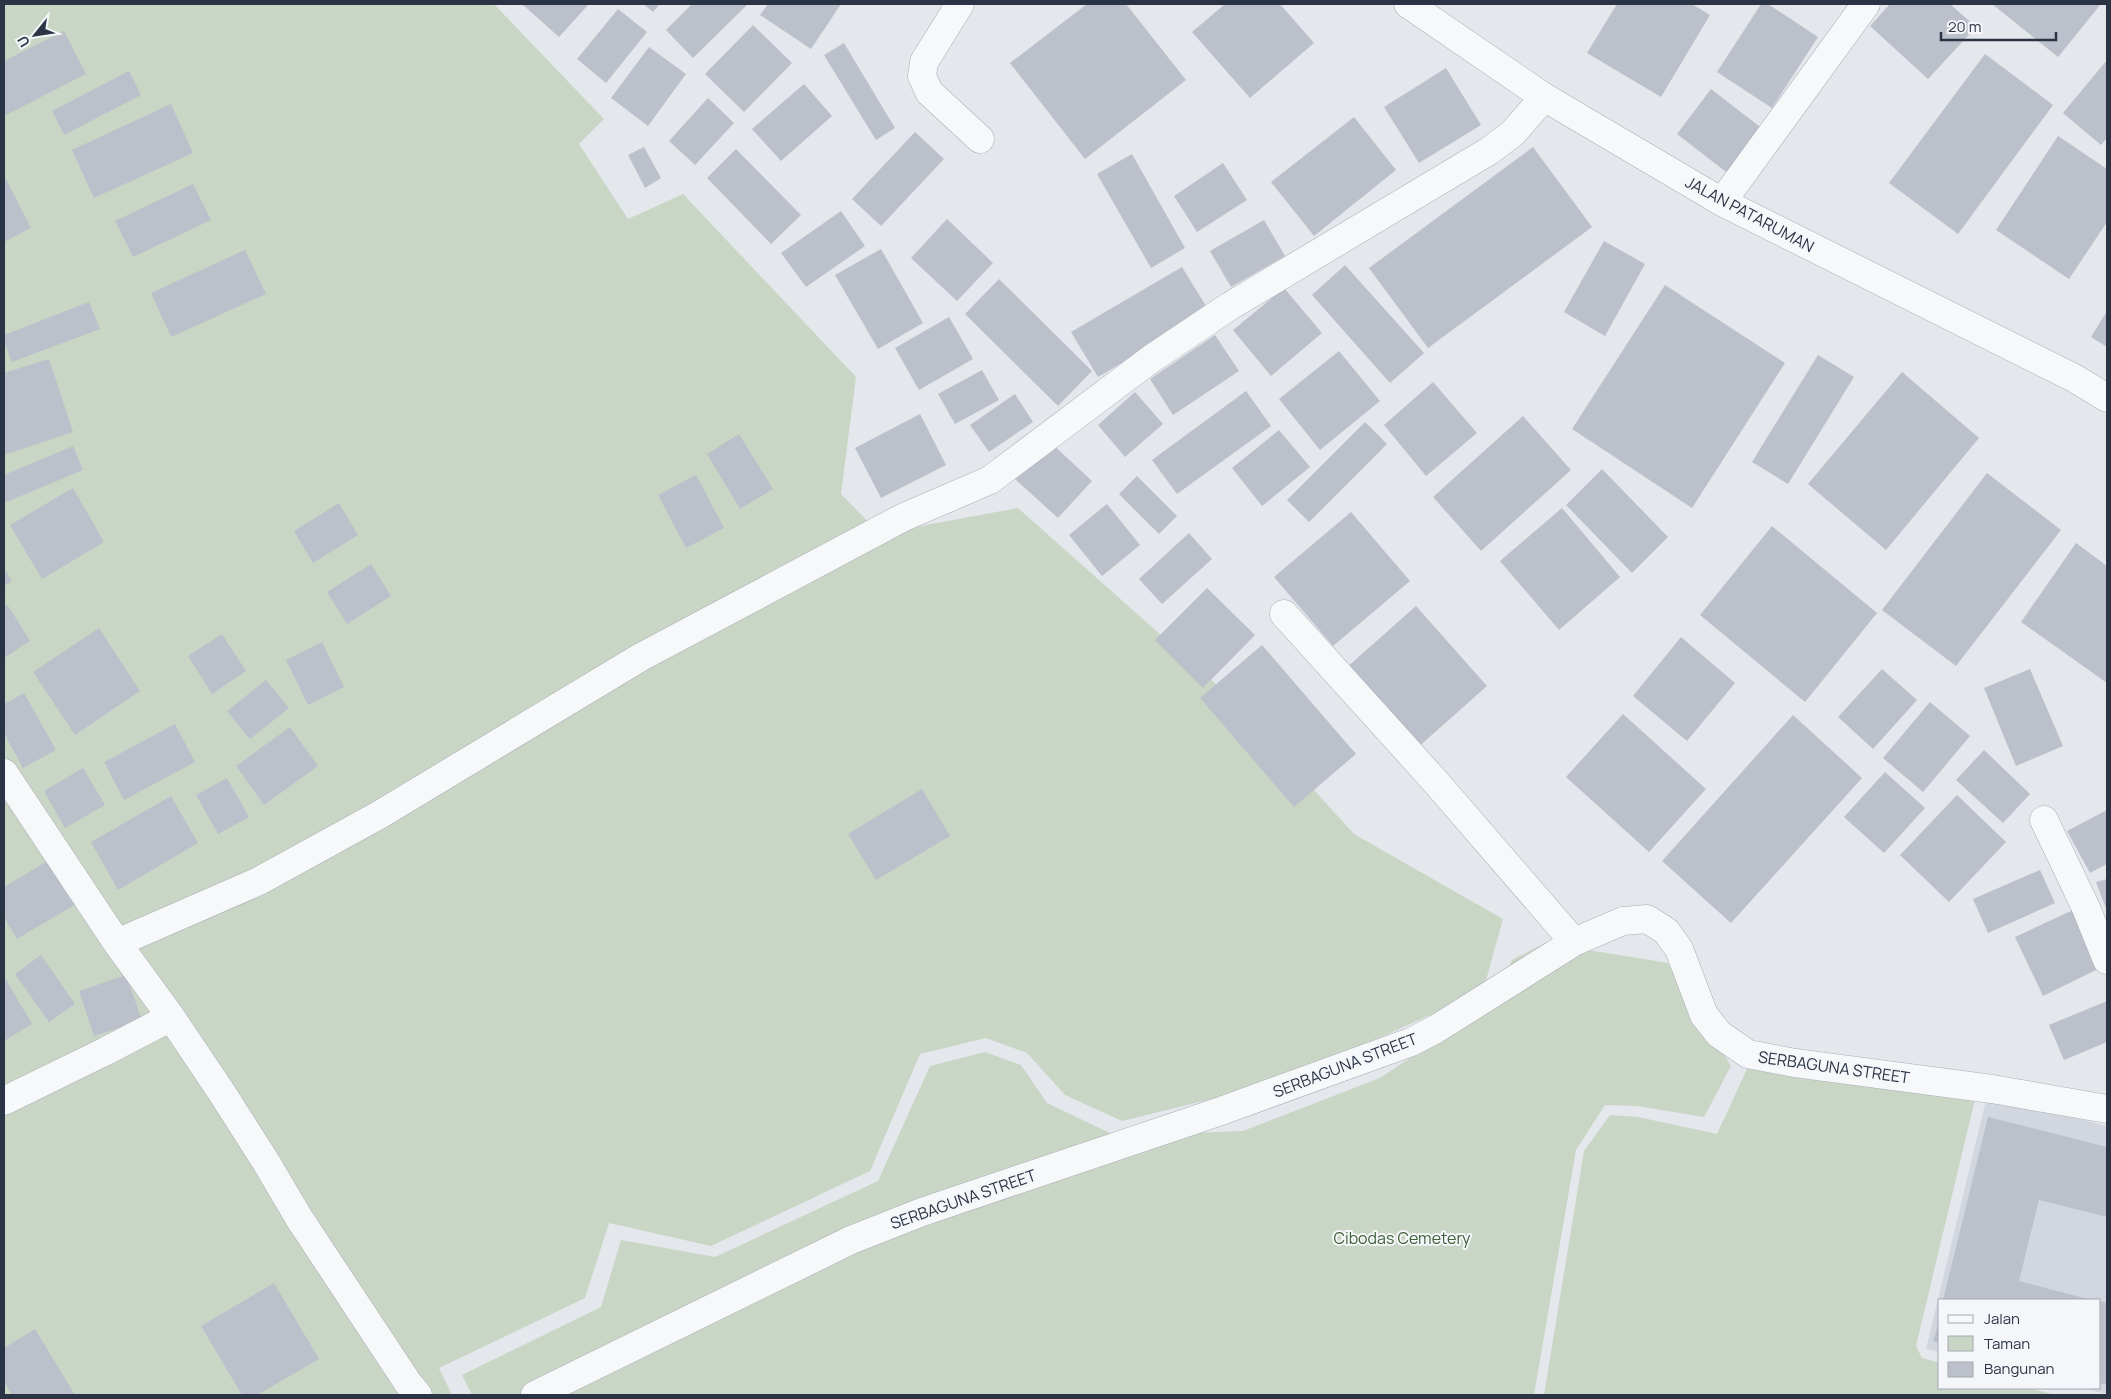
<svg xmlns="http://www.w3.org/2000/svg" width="2111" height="1399" font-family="Manrope,sans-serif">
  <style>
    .built { fill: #d2d6de }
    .green { fill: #c9d6c5 }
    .building { fill: #bbc0ca }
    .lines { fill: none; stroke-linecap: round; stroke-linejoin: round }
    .minor-casing { stroke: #a9aeb7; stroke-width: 29 }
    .tertiary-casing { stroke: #a9aeb7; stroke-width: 29 }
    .minor { stroke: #f7f8fa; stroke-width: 28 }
    .tertiary { stroke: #f7f8fa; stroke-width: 28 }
    .labels { text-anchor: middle; stroke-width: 4; stroke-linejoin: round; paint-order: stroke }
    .street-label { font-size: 16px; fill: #2b3445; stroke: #f4f6f9 }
    .park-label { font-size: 16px; fill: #3f6138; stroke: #f4f6f9 }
  </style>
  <rect width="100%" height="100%" fill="#e4e7ec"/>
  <!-- built -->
  <path class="built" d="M1987,1096l120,30v268l-25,-6h18v-88h-160v52l-14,-3z"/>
  <!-- green -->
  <path class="green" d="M4,4h490l110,115 -25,25 49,75 55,-25 173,183 -15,117 47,48 22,-14 108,-20 207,184 129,142 149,85 -20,72 -106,48 -125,50 -130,32 -57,-26 -38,-42 -41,-15 -66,16 -50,117 -159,75 -102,-23 -24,75 -146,70 13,27h-448z
    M1545,943l123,20 63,103 -27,51 -67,-11 -32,-1 -29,45 -42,245h-1062l-10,-20 139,-68 20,-67 94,17 163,-76 52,-115 55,-14 36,13 26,38 69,33 127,-5 137,-53 113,-75 19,-43z
    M1747,1069l229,26 -60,251 6,12 18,5v25h89l26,7h-511l40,-244 26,-36 28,2 79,17z"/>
  <!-- building -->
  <path class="building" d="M522,4h67l-30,33z
    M643,4h17l-7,8z
    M692,4h56l-55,54 -27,-28z
    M768,4h73l-30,45 -51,-34z
    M1087,4h39l60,76 -101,79 -75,-96z
    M1225,4h55l34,39 -64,55 -58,-66z
    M1617,4h75l18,11 -49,82 -74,-44z
    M1761,4h7l50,33 -46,71 -55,-36z
    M1890,4h60l26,23 -48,52 -58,-53z
    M1992,4h109l-43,53z
    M618,9l29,23 -41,51 -29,-24z
    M753,25l39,38 -48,49 -39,-38z
    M64,31l22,43 -82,42v-55z
    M844,43l51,85 -19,12 -52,-85z
    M649,47l37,27 -38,52 -37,-28z
    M1985,54l68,51 -95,129 -69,-51z
    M2107,60v78l-6,7 -38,-32z
    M1446,68l35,57 -62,38 -35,-56z
    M129,71l12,24 -77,40 -12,-24z
    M804,84l28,32 -51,45 -29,-32z
    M1711,89l53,41 -34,45 -53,-41z
    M708,98l26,25 -39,42 -26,-24z
    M171,104l22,49 -99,45 -22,-48z
    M1354,117l42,53 -82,66 -43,-54z
    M915,132l29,27 -63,67 -29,-27z
    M2058,136l49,33v53l-38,57 -73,-49z
    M644,147l17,31 -16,10 -17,-33z
    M1533,147l59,80 -164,121 -59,-80z
    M736,149l65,66 -30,29 -64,-66z
    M1132,154l53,94 -34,20 -54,-94z
    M1223,163l24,37 -50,32 -23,-36z
    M4,175l27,53 -27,14z
    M193,184l18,36 -78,37 -18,-36z
    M841,211l24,35 -59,41 -25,-34z
    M947,219l46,44 -36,38 -46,-43z
    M1264,220l21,36 -54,31 -21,-36z
    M1604,241l41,23 -40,72 -41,-24z
    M881,249l42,74 -45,26 -43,-74z
    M245,250l21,44 -95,43 -20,-44z
    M1345,265l79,88 -34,30 -78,-88z
    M1182,267l27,44 -111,66 -27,-45z
    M999,279l93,92 -34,35 -93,-92z
    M1665,285l120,78 -93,145 -120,-79z
    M1284,288l38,45 -51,43 -38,-46z
    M89,302l11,27 -88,33 -8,-20v-7z
    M2107,311v36l-16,-10z
    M949,317l24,42 -54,31 -24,-42z
    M1215,335l24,36 -66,44 -23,-36z
    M1339,351l41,50 -60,49 -41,-51z
    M1818,355l36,22 -66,107 -36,-22z
    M49,359l24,73 -69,23v-82z
    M982,370l17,30 -44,24 -17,-30z
    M1902,372l77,66 -93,112 -78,-66z
    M1433,382l44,51 -51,43 -42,-51z
    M1246,391l25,35 -94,68 -25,-34z
    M1135,392l28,32 -38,33 -27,-32z
    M1015,394l18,28 -44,30 -19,-27z
    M920,414l26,51 -65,33 -26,-50z
    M1523,416l48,54 -90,81 -48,-54z
    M1365,422l22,22 -78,78 -22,-22z
    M1279,430l31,37 -48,39 -30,-38z
    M739,434l34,55 -33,20 -33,-55z
    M1049,441l43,40 -34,37 -43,-39z
    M73,446l10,24 -79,33v-28z
    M1602,469l66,68 -36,36 -66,-68z
    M1987,473l74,57 -105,136 -74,-56z
    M696,475l28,53 -38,20 -28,-53z
    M1137,476l40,40 -18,18 -40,-40z
    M73,488l31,54 -62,37 -32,-54z
    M339,503l19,32 -45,28 -19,-32z
    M1107,504l33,41 -38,31 -33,-41z
    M1562,508l58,69 -61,53 -59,-69z
    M1351,512l59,69 -77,65 -59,-69z
    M1772,526l105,87 -72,89 -105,-87z
    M1189,533l23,26 -50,45 -23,-25z
    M2076,543l31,23v117l-86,-61z
    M371,564l20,32 -44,28 -20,-32z
    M4,568l8,13 -8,5z
    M1207,588l48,47 -52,53 -48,-48z
    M7,604l23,37 -26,17v-51z
    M1416,606l71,80 -71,63 -71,-80z
    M99,628l41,63 -65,44 -42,-63z
    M222,634l24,37 -34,23 -24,-38z
    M1681,637l54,46 -48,58 -54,-45z
    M322,642l22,45 -36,18 -22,-45z
    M1262,645l94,109 -62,53 -94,-109z
    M1882,669l35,31 -44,49 -35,-32z
    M2030,669l33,77 -47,20 -32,-78z
    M266,680l23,28 -39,31 -23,-28z
    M24,693l32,57 -33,18 -19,-35v-29z
    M1930,702l40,34 -47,56 -40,-34z
    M1623,714l83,75 -57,63 -83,-75z
    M1793,715l69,63 -131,145 -69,-62z
    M175,724l20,38 -71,38 -20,-38z
    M290,727l28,39 -54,39 -28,-39z
    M1984,750l46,44 -27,29 -47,-43z
    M83,768l22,37 -40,23 -21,-37z
    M1885,772l40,36 -41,45 -40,-36z
    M227,778l22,39 -31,17 -22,-39z
    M922,789l28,47 -74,44 -28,-46z
    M1957,795l49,47 -57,60 -49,-47z
    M171,796l27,47 -80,47 -27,-48z
    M2107,810v54l-17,9 -23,-42z
    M49,860l27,44 -59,35 -13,-22v-30z
    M2040,870l15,33 -67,30 -15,-34z
    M2107,879v32l-11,-29z
    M2073,910l27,58 -57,28 -28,-59z
    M41,955l34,49 -26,18 -34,-48z
    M126,975l16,45 -48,16 -15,-45z
    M4,976l28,48 -28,17z
    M2107,1001v41l-43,18 -15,-35z
    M1988,1117l119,30v70l-68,-17 -20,81 73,19h-149z
    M274,1283l45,76 -62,36h-15l-41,-69z
    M2100,1301l7,2v82l-7,-2z
    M1940,1318v25l-7,-2z
    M35,1329l40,66h-63l-8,-13v-34z"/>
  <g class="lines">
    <!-- minor casing -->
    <g class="minor-casing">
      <path id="minor" d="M960,4l-36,58 -2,14 7,16 51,47
        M1722,202l144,-198
        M1284,614l150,166 140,162
        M4,773l113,170 54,74 51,76 44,69 33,56 109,165 10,12
        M2044,820l42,88 21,52
        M117,943l142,-62 120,-66 262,-158 263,-140 86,-37 161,-121 79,-53 259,-155 24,-18 31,-36
        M4,1101l102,-50 65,-34
        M535,1395l316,-155 71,-28 299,-101 190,-69 25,-13 138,-87 49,-21 24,-2 19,12 13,18 25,66 15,19 29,20 47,9 197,26 115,20"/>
    </g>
    <!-- tertiary casing -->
    <g class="tertiary-casing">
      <path id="tertiary" d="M1408,4l136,93 178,105 352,176 33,20"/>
    </g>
    <!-- minor -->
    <use href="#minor" class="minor"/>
    <!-- tertiary -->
    <use href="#tertiary" class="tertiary"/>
  </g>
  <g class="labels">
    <!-- street labels -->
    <g class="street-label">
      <text transform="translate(1750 214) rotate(28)" y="6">JALAN PATARUMAN</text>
      <text transform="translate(1345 1065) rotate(-21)" y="6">SERBAGUNA STREET</text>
      <text transform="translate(1834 1067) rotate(8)" y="6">SERBAGUNA STREET</text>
      <text transform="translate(963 1199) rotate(-19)" y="6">SERBAGUNA STREET</text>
    </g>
    <!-- park labels -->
    <g class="park-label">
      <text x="1402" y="1244">Cibodas Cemetery</text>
    </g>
  </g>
  <!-- border -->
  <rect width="2111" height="1399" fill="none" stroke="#2b3445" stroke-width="10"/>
  <!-- legend -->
  <rect x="1938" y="1299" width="162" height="90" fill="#f4f6f9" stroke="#a4a8b1"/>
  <rect x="1948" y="1315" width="25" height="8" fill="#f7f8fa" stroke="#a4a8b1"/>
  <text x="1984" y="1324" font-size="15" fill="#2b3445">Jalan</text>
  <rect x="1948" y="1336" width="25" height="15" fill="#c9d6c5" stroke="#a4a8b1"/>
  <text x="1984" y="1349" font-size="15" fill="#2b3445">Taman</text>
  <rect x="1948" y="1362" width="25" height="15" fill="#bbc0ca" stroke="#a4a8b1"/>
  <text x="1984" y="1374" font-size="15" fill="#2b3445">Bangunan</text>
  <!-- north arrow -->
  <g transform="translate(35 35) rotate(240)" stroke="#f4f6f9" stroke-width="4" paint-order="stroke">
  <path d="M0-4L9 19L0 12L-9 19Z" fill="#2b3445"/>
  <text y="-8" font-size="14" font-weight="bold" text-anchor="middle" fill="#2b3445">U</text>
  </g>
  <!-- scale -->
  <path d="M1941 32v8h115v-8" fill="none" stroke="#2b3445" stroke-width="2.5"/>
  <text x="1948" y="32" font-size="15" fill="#2b3445" stroke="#f4f6f9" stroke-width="4" paint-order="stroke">20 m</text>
</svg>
